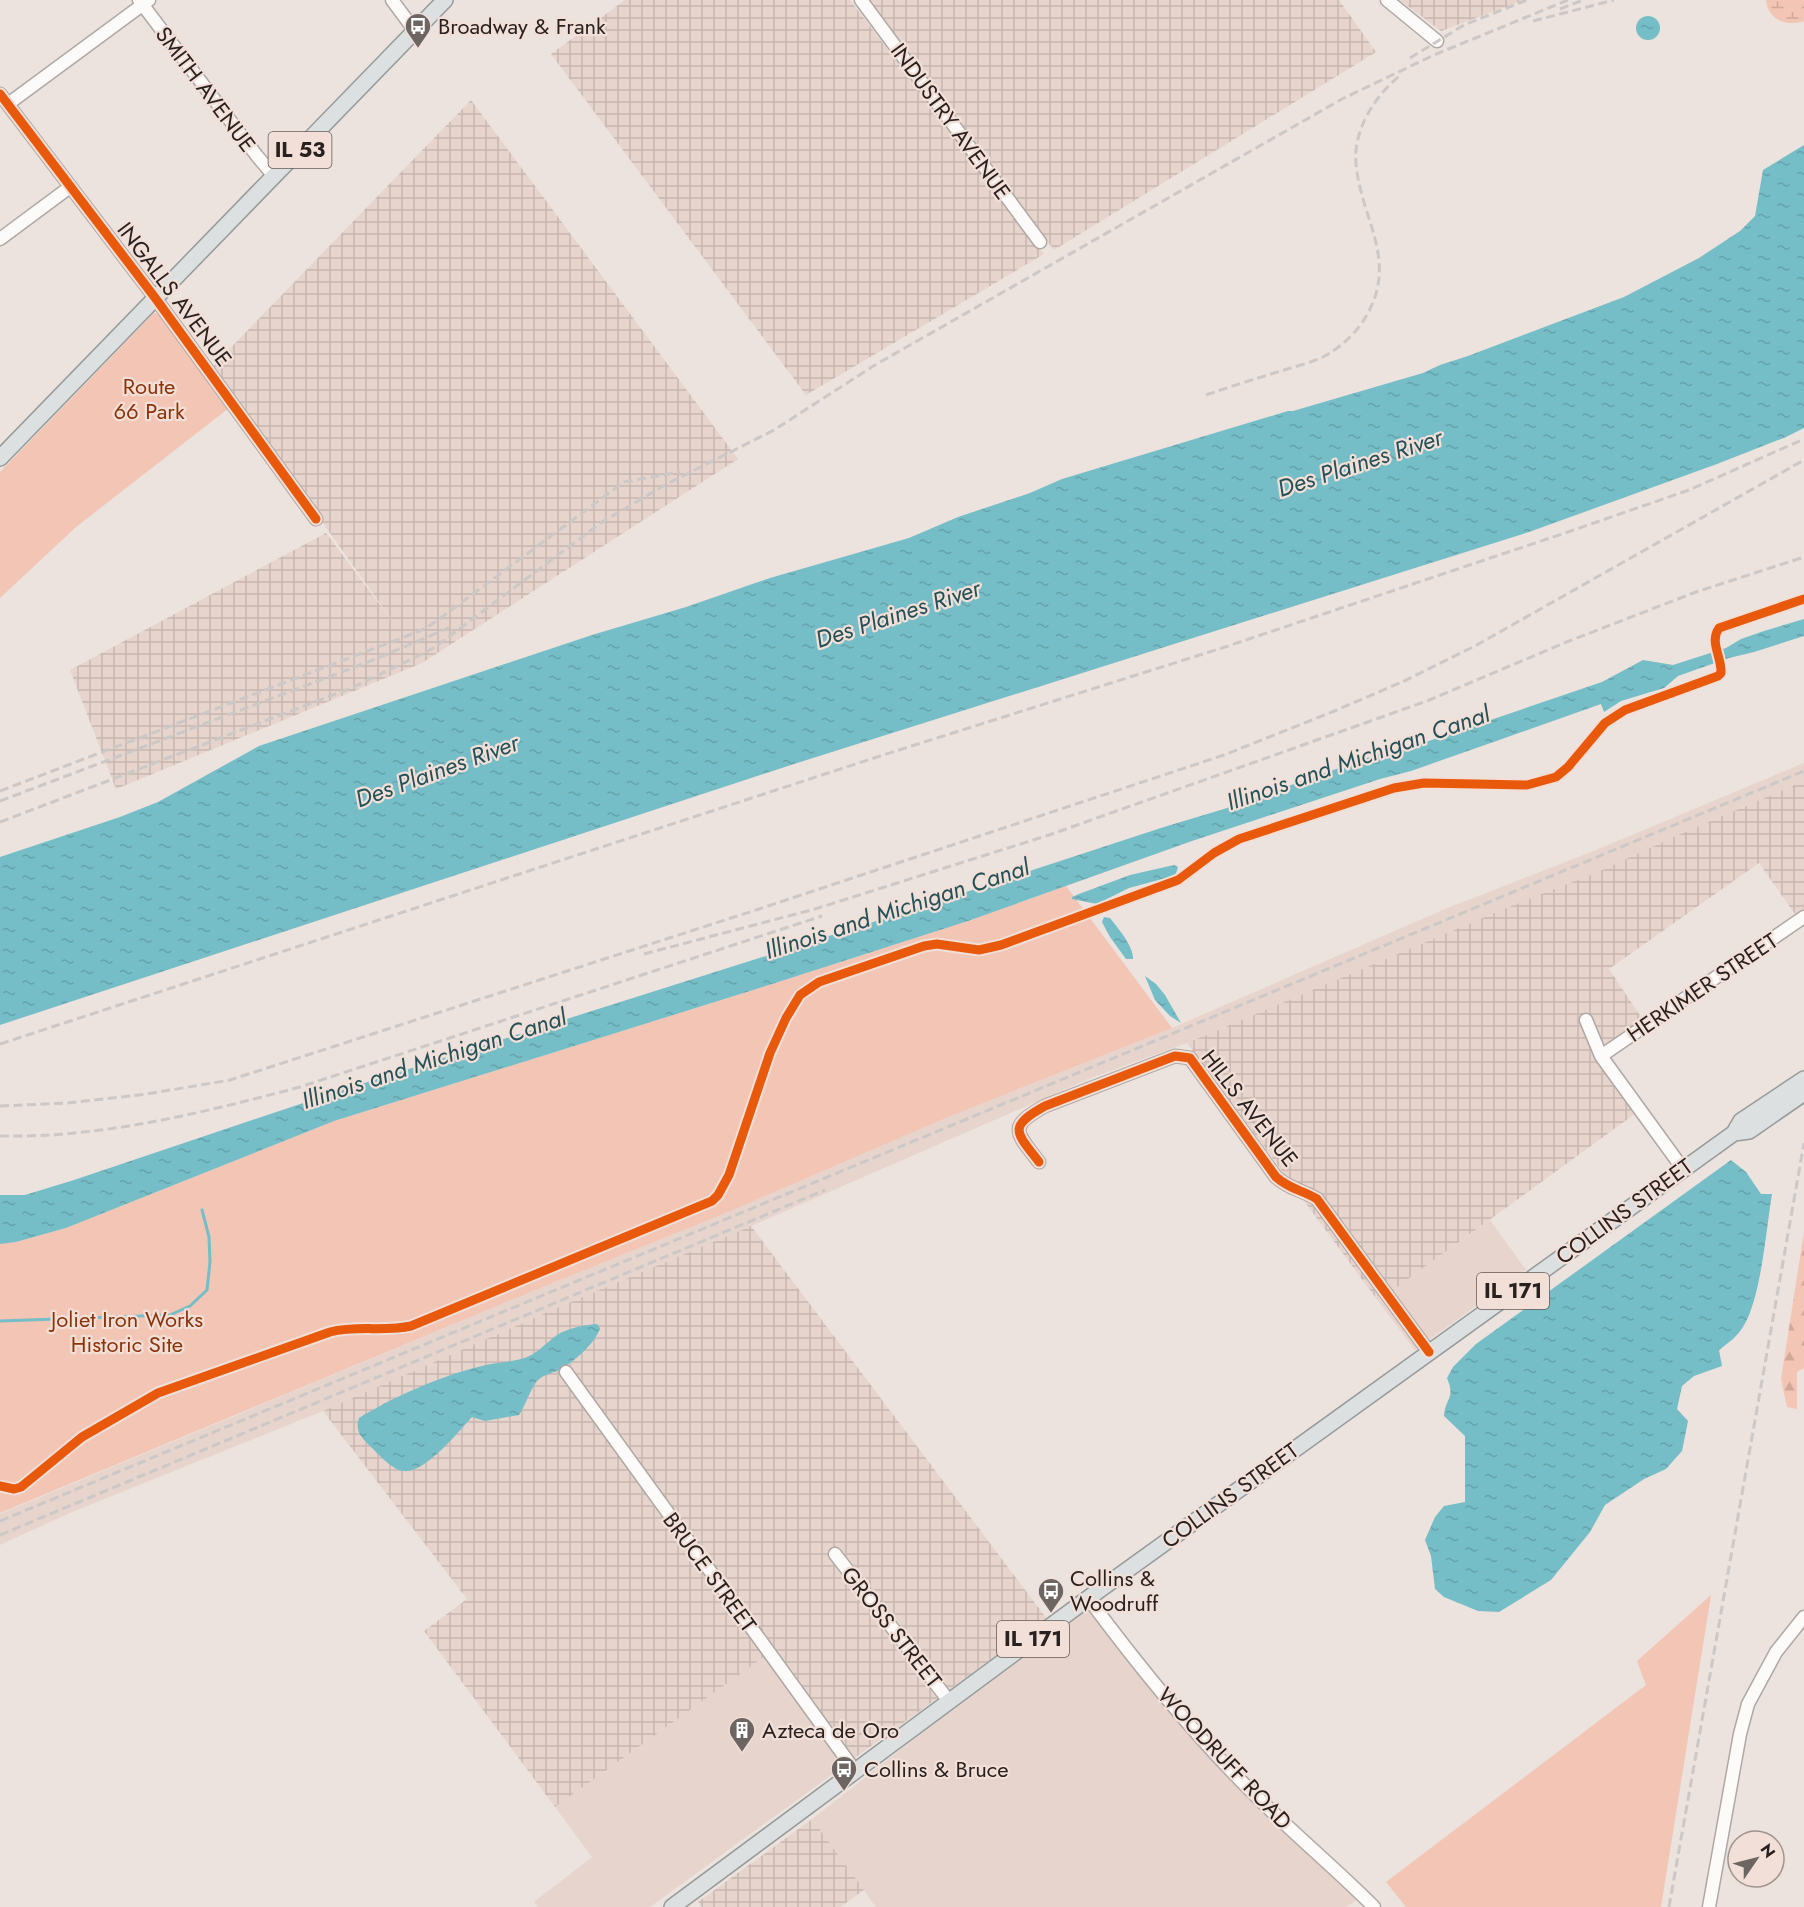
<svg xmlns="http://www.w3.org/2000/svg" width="1804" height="1907" font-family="Jost,sans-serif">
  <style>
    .built { fill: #e7d5cd }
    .industrial { fill: url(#industrial-grid) }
    .green { fill: #f2c5b5 }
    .forest { fill: url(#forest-firs) }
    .wetland { fill: url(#wetland-marsh) }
    .water { fill: url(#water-ripples) }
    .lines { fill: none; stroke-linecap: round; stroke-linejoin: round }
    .stream { stroke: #75bdc7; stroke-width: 3 }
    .minor-casing { stroke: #b0a8a4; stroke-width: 15 }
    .major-casing { stroke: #959a9a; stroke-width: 18 }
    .minor { stroke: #fcfbfa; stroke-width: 12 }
    .major { stroke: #dce0e1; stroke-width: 15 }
    .rail { stroke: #ccc8c7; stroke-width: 3; stroke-dasharray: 9 4.5; stroke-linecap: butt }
    .cycleway-casing { stroke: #f2dfd8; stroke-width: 13 }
    .cycleway { stroke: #e8590c; stroke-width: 9 }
    .labels { text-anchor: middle; stroke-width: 4.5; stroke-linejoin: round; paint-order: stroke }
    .shield { fill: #f2dfd8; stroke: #655a56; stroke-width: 1.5 }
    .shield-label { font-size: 21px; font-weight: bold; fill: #28211f }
    .poi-label { font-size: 22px; fill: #28211f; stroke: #f2dfd8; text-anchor: start }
    .street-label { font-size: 22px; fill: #28211f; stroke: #f2dfd8 }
    .park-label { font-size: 22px; fill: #8a3309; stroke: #f2dfd8 }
    .water-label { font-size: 24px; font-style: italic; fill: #235158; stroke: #f2dfd8 }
  </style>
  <defs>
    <pattern id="industrial-grid" width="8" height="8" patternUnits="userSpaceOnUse" patternTransform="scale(1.5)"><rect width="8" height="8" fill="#e7d5cd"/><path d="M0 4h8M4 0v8" fill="none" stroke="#c6b7b0"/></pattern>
    <pattern id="forest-firs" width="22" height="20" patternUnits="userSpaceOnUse" patternTransform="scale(1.5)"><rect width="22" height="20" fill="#f2c5b5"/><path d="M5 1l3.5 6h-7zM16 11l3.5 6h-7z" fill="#d0a99b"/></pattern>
    <pattern id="wetland-marsh" width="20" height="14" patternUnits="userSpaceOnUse" patternTransform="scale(1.5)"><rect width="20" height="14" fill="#f2c5b5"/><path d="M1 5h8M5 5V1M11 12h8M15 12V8" fill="none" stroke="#d0a99b"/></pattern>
    <pattern id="water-ripples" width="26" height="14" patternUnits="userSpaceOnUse" patternTransform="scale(1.5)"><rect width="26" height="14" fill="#75bdc7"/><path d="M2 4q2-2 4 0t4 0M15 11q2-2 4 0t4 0" fill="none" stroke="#65a2aa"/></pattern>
  </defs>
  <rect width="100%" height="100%" fill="#ece2de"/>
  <!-- built -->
  <path class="built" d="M1804,763v18l-126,54 -78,36 -101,40 -312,132 -96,35 -340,148 -192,81 -236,104 -251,101 -72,33v-31l533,-223 193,-78 220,-95 226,-90 273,-119 146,-57z
    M1490,1220l36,50 -111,80 -37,-49z
    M1088,1603l39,54 234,240 -15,10h-470l-64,-88z
    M772,1651l77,111 -199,145h-112l-4,-5 58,-45 -37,-50z"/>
  <!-- industrial -->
  <path class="industrial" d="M625,0h225l194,254 -238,141 -255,-341z
    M862,0h477l37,52 -322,198z
    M1400,0h124l-83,31z
    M471,100l267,359 -316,204 -306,126 -46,-119 256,-137 70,93 -184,-259z
    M1804,781v146l-45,-64 -150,106 40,60 -43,28 37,51 -265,193 -191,-258 312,-132 101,-40 78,-36z
    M751,1226l296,393 -198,143 -77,-111 -217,156 -131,-176 43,-32 -144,-188 236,-104z
    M812,1819l52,71 -24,17h-138l-4,-5z"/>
  <!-- green -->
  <path class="green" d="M154,313l4,1 71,94 -153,119 -76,71v-126z
    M1066,886l106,142 -226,90 -220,95 -193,78 -533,222v-269l16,-2 50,-14 268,-107 416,-130 218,-70z
    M1711,1595l-50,312h-255l-20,-25 260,-197 -9,-24z"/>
  <!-- forest -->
  <path class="forest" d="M1804,1232v136l-7,4v37l-10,-2 -6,-28z"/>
  <!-- wetland -->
  <path class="wetland" d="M1766,0h38v21c-18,6 -36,-1 -38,-21z"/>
  <!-- water -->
  <path class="water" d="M1636 28a12 12 0 1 1 24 0a12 12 0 1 1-24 0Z
    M1804,145v283l-18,9 -69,27 -188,68 -735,232 -794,261v-168l120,-40 38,-15 101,-56 333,-111 94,-28 84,-29 139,-40 49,-21 72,-24 32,-14 226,-68h5l130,-38 17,-8 28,-9 156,-59 75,-39 41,-27 15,-15 8,-46z
    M1804,619v17l-50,16 -25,6 -51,18 -14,12 -43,13 -17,11 -3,-8 -190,67 -31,8 -188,62 -224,80 -218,70 -416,130 -268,107 -50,14 -16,2v-49h25l49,-15 262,-88 575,-182 253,-83 60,-18 157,-56 42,-10 179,-61 41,-22 30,5 53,-17 15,-9 23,-8z
    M1174,865l4,2 -2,7 -6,3 -41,11 -32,16 -25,-5v-2l7,-3 51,-19z
    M1104,917l6,1c8,10 24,29 23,41h-7l-16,-22 -8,-15z
    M1145,976l11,8 9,11 16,28 -11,-7 -15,-16z
    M1731,1160l15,12 15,22h11c-6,36 -11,105 -29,133 -6,10 -15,16 -24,23l3,16 -28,10 -12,10 -5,23 11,12 -6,30 -16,18 -22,10 -39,26 -15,27 -39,48 -52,32 -21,-1 -34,-14 -9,-8 -4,-33 -6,-16 10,-23 9,-11 21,-4v-66l-21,-20c1,-18 12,-17 3,-38l6,-11 23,-23z
    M597,1324l3,4c-4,15 -28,36 -43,43 -8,3 -14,4 -20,10 -6,7 -12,25 -18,34l-34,6 -13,-4c-14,15 -47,57 -69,54 -10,-1 -23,-15 -30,-22 -10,-10 -19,-17 -14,-31 32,-20 82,-42 119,-51 16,-5 34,-4 49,-10 12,-5 20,-15 30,-22 11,-7 27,-10 40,-11z"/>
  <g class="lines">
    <!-- stream -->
    <path class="stream" d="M0,1321l170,-6 20,-9 17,-16 3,-28 -1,-25 -7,-27"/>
    <!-- minor casing -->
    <g class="minor-casing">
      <path id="minor" d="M139,0l118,156 17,20
        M392,0l23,31
        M861,0l179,242
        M1387,0l50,41
        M0,94l156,205 160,220
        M8,104l141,-104
        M0,239l70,-52
        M1586,1020l15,36 82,113
        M1601,1056l203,-139
        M1039,1162c-23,-30 -32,-35 6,-56l130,-50 15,2 86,119c15,13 24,12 41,22l112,153
        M566,1372l289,399
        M835,1554l114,147
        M1088,1598c49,66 101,131 160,190 40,41 85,78 126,119
        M1709,1907l31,-173 8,-30 28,-52 28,-35"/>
    </g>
    <!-- major casing -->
    <g class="major-casing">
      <path id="major" d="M0,458l445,-458
        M1734,1133l15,-2 55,-38
        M672,1907l426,-316 636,-458 7,-12 63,-42"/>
    </g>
    <!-- minor -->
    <use href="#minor" class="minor"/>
    <!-- major -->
    <use href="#major" class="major"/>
    <!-- rail -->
    <path class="rail" d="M1560,9l23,-9
      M1533,21l81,-21
      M1410,58l54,-33 63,-25
      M1206,395c26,-9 52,-17 78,-25 12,-4 27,-7 39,-13 20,-11 37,-27 47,-48 26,-53 -10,-93 -14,-146 -3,-34 20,-69 46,-89
      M0,791l420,-160 11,-6 193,-143 56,-10
      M0,801l376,-142 77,-33
      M0,822l354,-135 72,-35 9,-5 167,-125 63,-37 109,-55 101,-65 467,-266 92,-44 134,-55
      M644,954l171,-45 234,-74 378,-134 137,-58 132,-51 108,-35
      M0,1044l880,-288 345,-109 340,-114 124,-43 115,-51
      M0,1106l67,-3 80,-9 83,-14 529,-171 465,-154 108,-43 70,-30 73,-36 329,-186
      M0,1136c102,2 202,-23 300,-49l522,-171
      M0,1521l1804,-750
      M0,1535l825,-345
      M1669,1907l135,-764"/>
    <!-- cycleway casing -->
    <g class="cycleway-casing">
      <path id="cycleway" d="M0,94l156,205 160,220
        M1039,1162c-23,-30 -32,-35 6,-56l130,-50 15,2 86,119c15,13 24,12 41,22l112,153
        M0,1486l14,3 7,-2 61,-50 76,-44 172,-61c27,-7 55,0 81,-6l301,-125 6,-6 11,-20 41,-122 16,-35 14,-23 19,-13 105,-36 13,-2 42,6 22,-5 177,-65 36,-27 25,-14 155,-51 30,-5 103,2 29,-8 12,-10 37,-44 20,-13 93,-34 3,-3c1,-16 -12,-31 -2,-45l85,-29"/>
    </g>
    <!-- cycleway -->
    <use href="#cycleway" class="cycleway"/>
  </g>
  <!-- icons -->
  <defs>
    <g id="bus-pin" transform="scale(1.35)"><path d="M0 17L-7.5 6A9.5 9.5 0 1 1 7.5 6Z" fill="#6d6562" stroke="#f2dfd8"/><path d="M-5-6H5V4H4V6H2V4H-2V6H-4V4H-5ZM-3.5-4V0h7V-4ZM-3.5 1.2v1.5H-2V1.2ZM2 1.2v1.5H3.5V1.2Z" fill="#fff"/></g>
    <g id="building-pin" transform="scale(1.35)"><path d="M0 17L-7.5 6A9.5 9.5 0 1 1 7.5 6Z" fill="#6d6562" stroke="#f2dfd8"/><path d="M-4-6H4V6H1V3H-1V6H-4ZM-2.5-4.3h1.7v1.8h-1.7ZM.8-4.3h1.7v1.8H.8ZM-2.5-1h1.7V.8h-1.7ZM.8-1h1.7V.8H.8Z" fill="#fff"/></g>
  </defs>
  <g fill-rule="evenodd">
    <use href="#bus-pin" x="418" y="26"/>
    <use href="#bus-pin" x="1051" y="1591"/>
    <use href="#building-pin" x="742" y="1730"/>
    <use href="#bus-pin" x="844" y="1769"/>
  </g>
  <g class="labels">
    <!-- shield labels -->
    <g class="shield">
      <rect x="268.5" y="132" width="63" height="36" rx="4.5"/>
      <rect x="1477" y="1273" width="72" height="36" rx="4.5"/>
      <rect x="997" y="1621" width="72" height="36" rx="4.5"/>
    </g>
    <g class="shield-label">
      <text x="300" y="157">IL 53</text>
      <text x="1513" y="1298">IL 171</text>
      <text x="1033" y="1646">IL 171</text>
    </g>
    <!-- poi labels -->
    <g class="poi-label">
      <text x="438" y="34">Broadway &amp; Frank</text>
      <text x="1070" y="1586">Collins &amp;<tspan x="1070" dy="25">Woodruff</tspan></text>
      <text x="762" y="1738">Azteca de Oro</text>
      <text x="864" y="1777">Collins &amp; Bruce</text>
    </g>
    <!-- street labels -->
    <g class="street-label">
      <text transform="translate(206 89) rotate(53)" y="8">SMITH AVENUE</text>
      <text transform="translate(951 121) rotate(54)" y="8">INDUSTRY AVENUE</text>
      <text transform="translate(175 294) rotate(53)" y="8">INGALLS AVENUE</text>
      <text transform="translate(1702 987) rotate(-34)" y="8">HERKIMER STREET</text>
      <text transform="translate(1250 1108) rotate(52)" y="8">HILLS AVENUE</text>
      <text transform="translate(1624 1211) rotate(-36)" y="8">COLLINS STREET</text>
      <text transform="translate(1230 1495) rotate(-36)" y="8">COLLINS STREET</text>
      <text transform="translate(710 1572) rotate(54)" y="8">BRUCE STREET</text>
      <text transform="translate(892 1627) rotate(52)" y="8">GROSS STREET</text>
      <text transform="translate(1225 1758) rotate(47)" y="8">WOODRUFF ROAD</text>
    </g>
    <!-- park labels -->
    <g class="park-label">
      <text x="149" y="394">Route<tspan x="149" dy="25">66 Park</tspan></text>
      <text x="127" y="1327">Joliet Iron Works<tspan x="127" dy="25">Historic Site</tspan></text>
    </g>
    <!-- water labels -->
    <g class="water-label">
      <text transform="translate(1360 463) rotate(-18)" y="8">Des Plaines River</text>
      <text transform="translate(898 614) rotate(-18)" y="8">Des Plaines River</text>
      <text transform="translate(1358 758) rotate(-19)" y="8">Illinois and Michigan Canal</text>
      <text transform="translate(437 771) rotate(-20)" y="8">Des Plaines River</text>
      <text transform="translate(897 909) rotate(-18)" y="8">Illinois and Michigan Canal</text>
      <text transform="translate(434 1059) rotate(-18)" y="8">Illinois and Michigan Canal</text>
    </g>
  </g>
  <!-- north arrow -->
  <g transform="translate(1756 1859) rotate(55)"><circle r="28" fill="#f2dfd8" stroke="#a1938e" stroke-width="1.5"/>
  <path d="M0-4.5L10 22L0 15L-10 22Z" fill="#6d6562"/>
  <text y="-9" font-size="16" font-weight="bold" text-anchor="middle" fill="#28211f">N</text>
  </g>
</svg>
